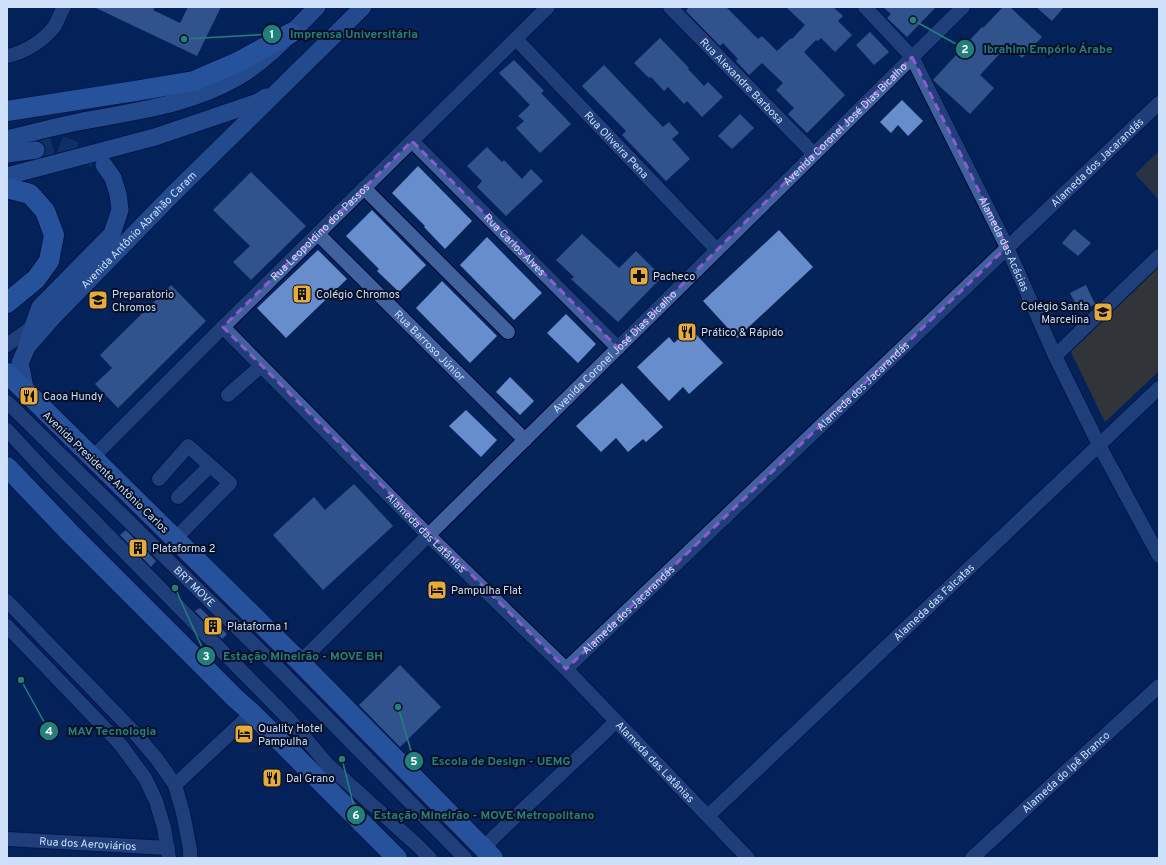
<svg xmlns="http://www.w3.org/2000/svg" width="1166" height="865" font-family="Overpass,sans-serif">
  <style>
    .green { fill: #564629 }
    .forest { fill: #684b13 }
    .building { fill: #678dcc }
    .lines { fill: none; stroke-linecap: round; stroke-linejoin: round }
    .major-tunnel { stroke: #213f71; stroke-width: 17; stroke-dasharray: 17 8; stroke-linecap: butt }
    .minor-casing { stroke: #00063c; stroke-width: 16 }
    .major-casing { stroke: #00063c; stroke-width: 19 }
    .highway-casing { stroke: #00063c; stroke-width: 22 }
    .minor { stroke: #3f629f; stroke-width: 14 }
    .major { stroke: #497acd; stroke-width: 17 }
    .highway { stroke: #508aec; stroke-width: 20 }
    .marked { fill: none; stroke: #9059ce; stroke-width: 3; stroke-dasharray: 8 5; stroke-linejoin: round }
    .labels { text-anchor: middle; stroke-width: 4; stroke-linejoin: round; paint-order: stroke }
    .street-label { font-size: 11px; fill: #cedffa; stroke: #030f26 }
    .poi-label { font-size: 11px; fill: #cedffa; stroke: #030f26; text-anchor: start }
    .leader { fill: none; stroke: #22807c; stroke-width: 1.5 }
    .callout-dot { fill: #22807c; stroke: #030f26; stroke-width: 1.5 }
    .mark-label { font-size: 12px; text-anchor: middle; font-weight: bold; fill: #fff }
    .callout-label { font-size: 12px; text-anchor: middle; font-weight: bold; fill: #22807c; stroke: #030f26; stroke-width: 4; stroke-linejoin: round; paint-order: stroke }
  </style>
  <rect width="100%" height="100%" fill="#032359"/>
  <!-- green -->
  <path class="green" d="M1159,151v49l-24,-26z"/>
  <!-- forest -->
  <path class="forest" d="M1159,264v107l-54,51 -35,-72z"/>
  <!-- building -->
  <path class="building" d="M94,7h61l-2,3 27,13 8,-16h33l-24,49z
    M689,7h37l32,32 4,-3 15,15 14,-13 1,1 13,-14 -19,-18h47l10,9 -5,5 14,14 -17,17 -14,-14 -3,3 -2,-1 -12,12 41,43 -38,38 -19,-19 6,-6 -18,-18 7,-7 -21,-20 -13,12 -13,-14 2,-2 -15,-16 -3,3 -34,-35z
    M883,7h53l-29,30 -20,-19 4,-4z
    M1003,7h7l32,30 -20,21 -14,-13 -28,30 14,13 -24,26 -37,-34 49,-53 1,1z
    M1036,7h28l-12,14z
    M870,32l19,20 -15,13 -18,-20z
    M660,38l29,30 -1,1 16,17 4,-4 15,15 -21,20 -15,-16 -3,3 -16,-17 -4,4 -13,-14 -2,1 -15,-15z
    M514,60l30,31 -3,2 30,31 -31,29 -24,-25 8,-7 -6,-5 12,-11 -31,-32z
    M604,65l59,62 6,-5 10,11 -7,6 18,20 -24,22 -44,-46 4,-4 -44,-45z
    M902,100l21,21 -15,15 -10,-11 -7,8 -11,-11z
    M740,114l14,14 -22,21 -14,-13z
    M487,147l15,15 2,-2 18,19 9,-10 12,12 -37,35 -29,-29 5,-6 -15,-15z
    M418,166l54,55 -27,28 -21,-22 1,-1 -33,-33z
    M251,172l55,54 -55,54 -18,-18 17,-16 -37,-36z
    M372,210l54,55 -27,27 -22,-21 2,-2 -33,-33z
    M1074,229l17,14 -13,13 -16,-13z
    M779,230l34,37 -76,71 -34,-37z
    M582,234l37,34 17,-17 26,26 -44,45 -47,-43 3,-2 -18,-17z
    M487,237l55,56 -28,27 -54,-55z
    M318,250l29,29 -61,59 -29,-30z
    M442,281l55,55 -27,27 -54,-55z
    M171,285l35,36 -88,87 -23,-24 17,-16 -12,-13z
    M1086,285l9,19 -15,8 -10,-19z
    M566,314l30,30 -18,19 -31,-30z
    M690,328l33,35 -34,31 -6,-7 -14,14 -32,-34 32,-30 5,6z
    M510,377l24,24 -14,14 -24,-23z
    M622,383l41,44 -17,15 -3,-3 -15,13 -12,-14 -15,14 -25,-26z
    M466,410l31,30 -16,17 -32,-31z
    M354,484l39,42 -70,64 -50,-55 41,-38 11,13z
    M126,530l30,31 -5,6 -31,-32z
    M200,608l27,26 -5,5 -27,-28z
    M400,665l41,42 -41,40 -41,-42z"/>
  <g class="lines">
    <!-- major-tunnel -->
    <path class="major-tunnel" d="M36,150l24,-6 25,10 10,6"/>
    <!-- minor casing -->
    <g class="minor-casing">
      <g id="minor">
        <path id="s1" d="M670,7l144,147"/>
        <path id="s2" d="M865,7l47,50 95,190 48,109 44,89 60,111"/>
        <path id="s3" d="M516,39l201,211"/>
        <path d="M7,56c17,-3 36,-15 47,-29 4,-6 6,-14 10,-20"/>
        <path id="s4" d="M412,141l206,207"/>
        <path d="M364,188l144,144"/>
        <path id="s5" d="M318,234l207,206"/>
        <path id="s6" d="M223,327l205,208 138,134 182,189"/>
        <path d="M7,345l31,-22"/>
        <path d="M1055,356l104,-100"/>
        <path d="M228,395l33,-29"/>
        <path id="s7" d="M7,402l274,269 184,187"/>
        <path d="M7,430l40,43 242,246 38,45 90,81 13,13"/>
        <path id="s8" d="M92,458l131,-131 325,-320"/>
        <path d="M159,479l29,-33 42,37 -55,56"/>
        <path d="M178,497l32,-31"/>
        <path d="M7,601l126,130 24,28 18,26 8,28 7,36v9"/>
        <path d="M7,626l113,118 25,34 11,23 8,27 5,30"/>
        <path id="s9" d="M300,662l663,-655"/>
        <path id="s10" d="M566,669l593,-566"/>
        <path d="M175,785l77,-72"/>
        <path id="s11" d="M708,816l451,-428"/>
        <path id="s12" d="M7,839l161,9"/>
        <path d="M484,848l12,-13 105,-99 15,-15"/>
        <path id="s13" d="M972,858l187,-172"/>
      </g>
    </g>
    <!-- major casing -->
    <g class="major-casing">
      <g id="major">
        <path d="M7,139c24,-6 47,-12 71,-17 56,-11 110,-16 160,-45 30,-18 54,-45 79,-70"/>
        <path d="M7,154l29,-4"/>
        <path d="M7,176l148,-39 103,-35 8,-5"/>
        <path d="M28,342l5,-16 7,-19 72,-73 8,-24 -2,-16 -5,-16 -9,-13"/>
        <path id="s14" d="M26,393l-6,-30 7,-16 27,-31 119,-122 190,-187"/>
      </g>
    </g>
    <!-- highway casing -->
    <g class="highway-casing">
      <path id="highway" d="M7,111l128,-20 59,-10 44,-19 53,-29
        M7,188l23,6 15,17 9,24 -5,26 -13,18 -29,24
        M7,373l293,289 193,196
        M7,467l63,66 165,165 17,15 145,145"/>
    </g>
    <!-- minor -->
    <use href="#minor" class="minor"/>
    <!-- major -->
    <use href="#major" class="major"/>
    <!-- highway -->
    <use href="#highway" class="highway"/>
  </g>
  <!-- marked area -->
  <path d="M0 0H1166V865H0ZM912,57l95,190 -441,422 -343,-342 189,-186 206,207z" fill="#032359" fill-opacity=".55" fill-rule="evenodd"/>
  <path class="marked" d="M912,57l95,190 -441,422 -343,-342 189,-186 206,207z"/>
  <!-- icons -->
  <defs>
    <g id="pharmacy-square" transform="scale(1)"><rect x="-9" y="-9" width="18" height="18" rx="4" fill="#e7ac36" stroke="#030f26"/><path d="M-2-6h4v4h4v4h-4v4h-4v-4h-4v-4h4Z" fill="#111"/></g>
    <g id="building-square" transform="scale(1)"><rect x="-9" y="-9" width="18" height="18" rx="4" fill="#e7ac36" stroke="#030f26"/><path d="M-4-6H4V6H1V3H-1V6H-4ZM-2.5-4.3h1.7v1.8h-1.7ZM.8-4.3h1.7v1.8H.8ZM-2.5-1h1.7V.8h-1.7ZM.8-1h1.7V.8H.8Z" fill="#111"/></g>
    <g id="school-square" transform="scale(1)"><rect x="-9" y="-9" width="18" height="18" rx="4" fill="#e7ac36" stroke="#030f26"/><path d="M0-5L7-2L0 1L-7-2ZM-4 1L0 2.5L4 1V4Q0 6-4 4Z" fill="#111"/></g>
    <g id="restaurant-square" transform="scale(1)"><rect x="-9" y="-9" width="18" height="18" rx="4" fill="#e7ac36" stroke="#030f26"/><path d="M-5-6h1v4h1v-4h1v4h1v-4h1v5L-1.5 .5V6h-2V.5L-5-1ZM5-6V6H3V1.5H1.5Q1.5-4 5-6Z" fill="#111"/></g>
    <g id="hotel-square" transform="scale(1)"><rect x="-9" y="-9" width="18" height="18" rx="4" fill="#e7ac36" stroke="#030f26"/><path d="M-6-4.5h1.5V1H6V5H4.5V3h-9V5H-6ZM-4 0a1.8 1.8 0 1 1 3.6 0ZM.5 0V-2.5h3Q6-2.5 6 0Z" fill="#111"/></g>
  </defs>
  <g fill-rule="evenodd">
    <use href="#pharmacy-square" x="639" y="276"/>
    <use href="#building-square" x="302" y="294"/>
    <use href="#school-square" x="98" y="300"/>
    <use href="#school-square" x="1103" y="312"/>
    <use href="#restaurant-square" x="687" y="332"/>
    <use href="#restaurant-square" x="29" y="396"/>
    <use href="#building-square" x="138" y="548"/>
    <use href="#hotel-square" x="437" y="590"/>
    <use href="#building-square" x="213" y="626"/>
    <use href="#hotel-square" x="244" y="734"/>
    <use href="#restaurant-square" x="272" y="778"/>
  </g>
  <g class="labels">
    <!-- street labels -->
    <g class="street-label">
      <text dy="4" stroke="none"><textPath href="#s1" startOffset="103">Rua Alexandre Barbosa</textPath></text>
      <text dy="4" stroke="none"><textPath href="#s9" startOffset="766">Avenida Coronel José Dias Bicalho</textPath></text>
      <text dy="4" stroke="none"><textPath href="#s3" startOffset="146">Rua Oliveira Pena</textPath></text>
      <text dy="4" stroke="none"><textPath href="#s10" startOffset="734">Alameda dos Jacarandás</textPath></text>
      <text dy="4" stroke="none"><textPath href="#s14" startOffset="210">Avenida Antônio Abrahão Caram</textPath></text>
      <text dy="4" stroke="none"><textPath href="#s8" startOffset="321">Rua Leopoldino dos Passos</textPath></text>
      <text dy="4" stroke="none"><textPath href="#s4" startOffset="146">Rua Carlos Alves</textPath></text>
      <text dy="4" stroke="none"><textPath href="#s2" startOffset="277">Alameda das Acácias</textPath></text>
      <text dy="4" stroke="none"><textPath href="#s5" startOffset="158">Rua Barroso Júnior</textPath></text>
      <text dy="4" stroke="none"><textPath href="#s9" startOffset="442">Avenida Coronel José Dias Bicalho</textPath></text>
      <text dy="4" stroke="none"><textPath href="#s10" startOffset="410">Alameda dos Jacarandás</textPath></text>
      <text transform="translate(106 472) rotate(44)" y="4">Avenida Presidente Antônio Carlos</text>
      <text dy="4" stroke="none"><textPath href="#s6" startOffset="289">Alameda das Latânias</textPath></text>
      <text dy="4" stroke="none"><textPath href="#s7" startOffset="263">BRT MOVE</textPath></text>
      <text dy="4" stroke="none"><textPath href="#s11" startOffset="311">Alameda das Falcatas</textPath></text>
      <text dy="4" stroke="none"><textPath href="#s10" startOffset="86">Alameda dos Jacarandás</textPath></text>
      <text dy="4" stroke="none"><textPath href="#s6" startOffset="613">Alameda das Latânias</textPath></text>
      <text dy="4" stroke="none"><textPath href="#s13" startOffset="127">Alameda do Ipê Branco</textPath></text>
      <text dy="4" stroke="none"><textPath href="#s12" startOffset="81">Rua dos Aeroviários</textPath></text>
    </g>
    <!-- poi labels -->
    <g class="poi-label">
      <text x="653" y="280">Pacheco</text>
      <text x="112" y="298">Preparatorio<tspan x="112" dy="13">Chromos</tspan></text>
      <text x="316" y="298">Colégio Chromos</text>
      <text x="1089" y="310" text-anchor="end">Colégio Santa<tspan x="1089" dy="13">Marcelina</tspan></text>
      <text x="701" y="336">Prático &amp; Rápido</text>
      <text x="43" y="400">Caoa Hundy</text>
      <text x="152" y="552">Plataforma 2</text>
      <text x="451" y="594">Pampulha Flat</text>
      <text x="227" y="630">Plataforma 1</text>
      <text x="258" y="732">Quality Hotel<tspan x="258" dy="13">Pampulha</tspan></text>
      <text x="286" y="782">Dal Grano</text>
    </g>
  </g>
  <!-- callouts -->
  <path class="leader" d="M184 39L272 34M913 20L965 49M175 588L206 656M21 680L49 731M398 707L414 761M342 759L356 815"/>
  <g class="callout-dot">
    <circle cx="184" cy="39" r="4"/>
    <circle cx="913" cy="20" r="4"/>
    <circle cx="175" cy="588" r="4"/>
    <circle cx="21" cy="680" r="4"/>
    <circle cx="398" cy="707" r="4"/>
    <circle cx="342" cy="759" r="4"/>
    <circle cx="272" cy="34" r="10"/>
    <circle cx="965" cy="49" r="10"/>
    <circle cx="206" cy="656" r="10"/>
    <circle cx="49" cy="731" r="10"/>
    <circle cx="414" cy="761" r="10"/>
    <circle cx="356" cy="815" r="10"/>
  </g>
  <g class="mark-label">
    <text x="272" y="38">1</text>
    <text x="965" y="53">2</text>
    <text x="206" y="660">3</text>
    <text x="49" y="735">4</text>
    <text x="414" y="765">5</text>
    <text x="356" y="819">6</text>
  </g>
  <g class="callout-label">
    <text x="354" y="38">Imprensa Universitária</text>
    <text x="1048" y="53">Ibrahim Empório Árabe</text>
    <text x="303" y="660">Estação Mineirão - MOVE BH</text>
    <text x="112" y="735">MAV Tecnologia</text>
    <text x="501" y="765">Escola de Design - UEMG</text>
    <text x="484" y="819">Estação Mineirão - MOVE Metropolitano</text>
  </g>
  <!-- border -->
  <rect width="1166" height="865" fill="none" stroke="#cedffa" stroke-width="16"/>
</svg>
